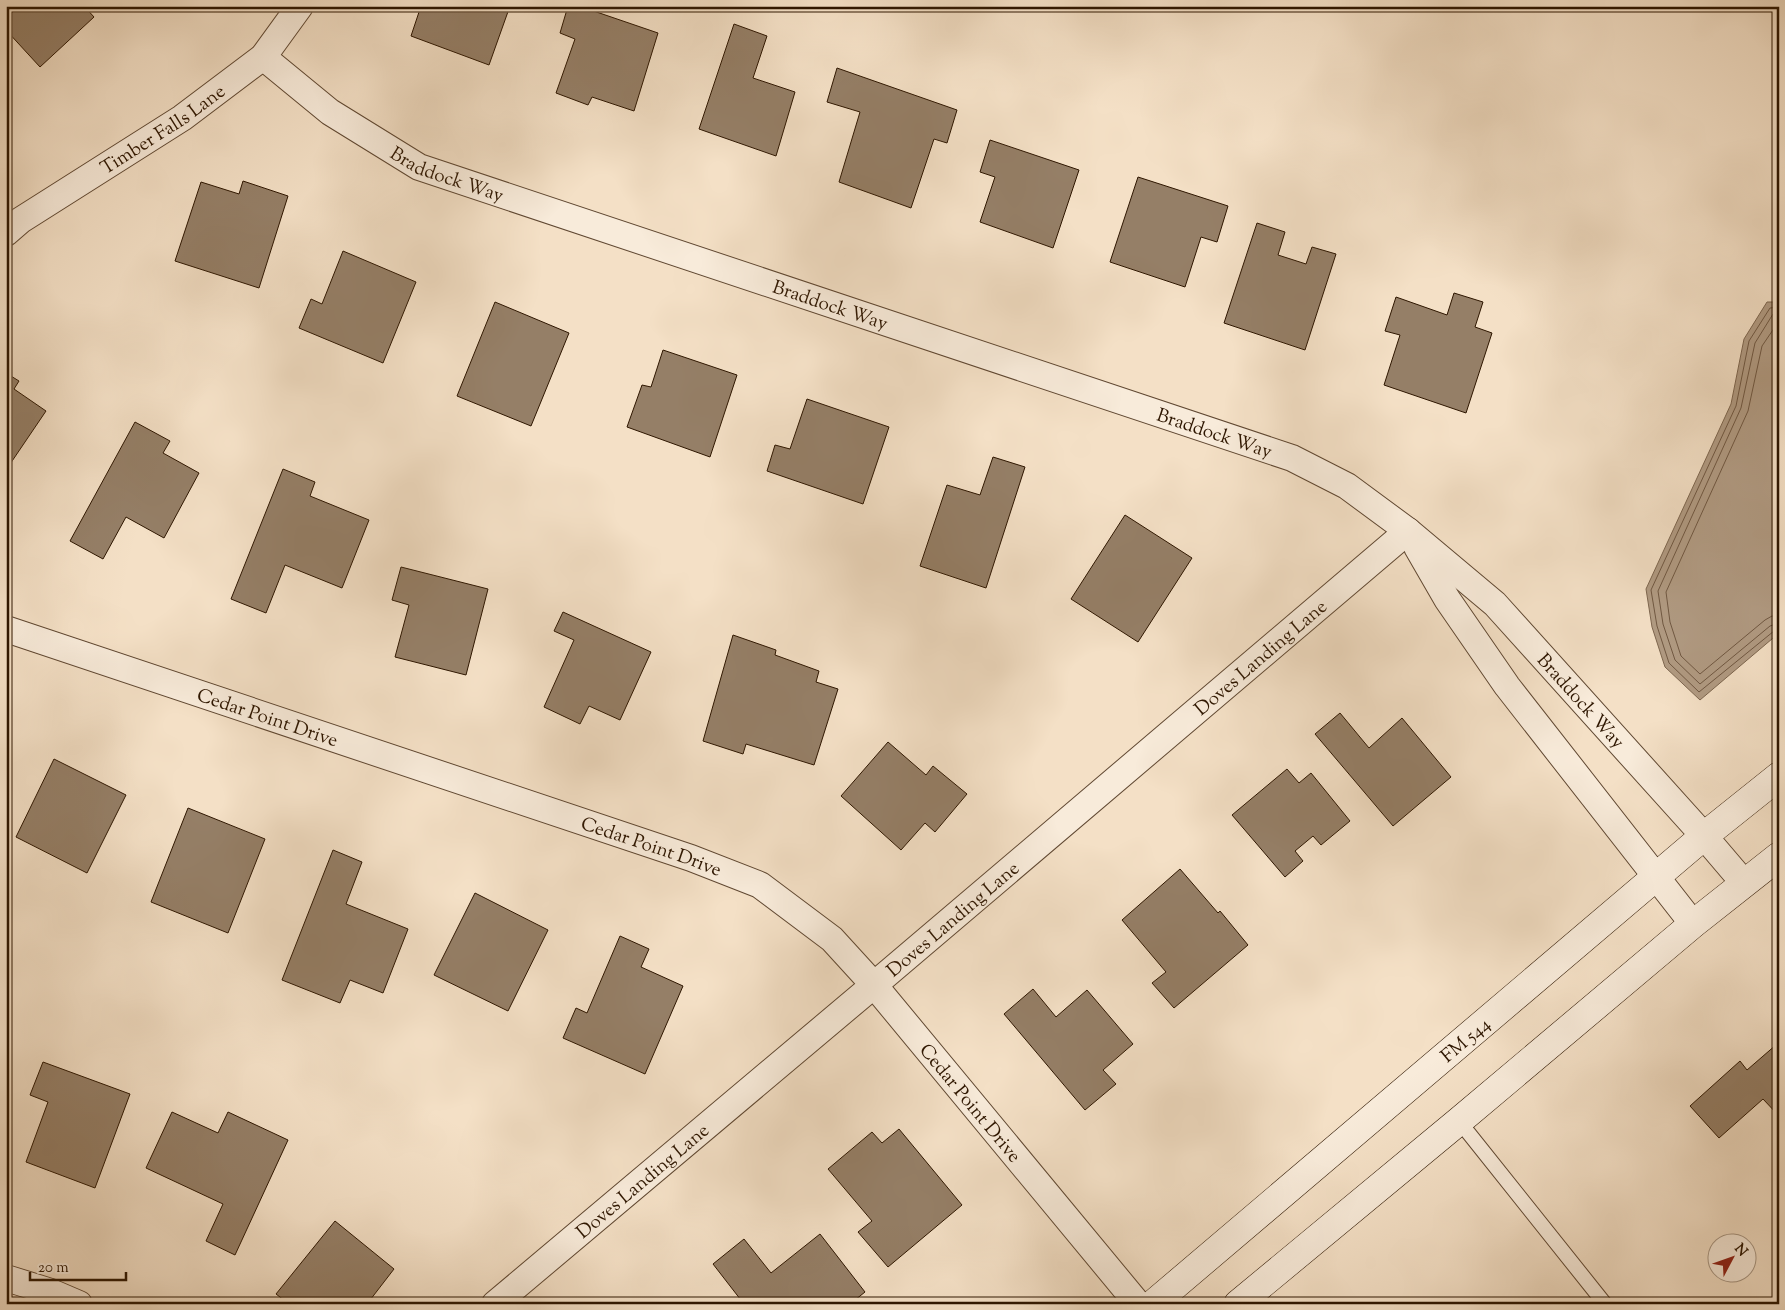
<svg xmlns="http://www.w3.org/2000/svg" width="1785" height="1310" font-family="'Sorts Mill Goudy',serif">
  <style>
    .water { fill: #b19b83; stroke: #7d664f }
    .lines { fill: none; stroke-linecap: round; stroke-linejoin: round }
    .shore { stroke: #705842; stroke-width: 1 }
    .building { fill: #957f67; stroke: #2e1600 }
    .lane-casing { stroke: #604832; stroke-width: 16 }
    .street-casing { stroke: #604832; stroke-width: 28 }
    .secondary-casing { stroke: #2e1600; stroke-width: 29 }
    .lane { stroke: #f8ebda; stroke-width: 14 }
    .street { stroke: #f8ebda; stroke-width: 26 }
    .secondary { stroke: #f8ebda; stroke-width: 28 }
    .labels { text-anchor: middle; stroke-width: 4; stroke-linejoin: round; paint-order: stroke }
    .street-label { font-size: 19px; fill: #2e1600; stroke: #f8ebda }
  </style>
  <rect width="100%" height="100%" fill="#f4e0c6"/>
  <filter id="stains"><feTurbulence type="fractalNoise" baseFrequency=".004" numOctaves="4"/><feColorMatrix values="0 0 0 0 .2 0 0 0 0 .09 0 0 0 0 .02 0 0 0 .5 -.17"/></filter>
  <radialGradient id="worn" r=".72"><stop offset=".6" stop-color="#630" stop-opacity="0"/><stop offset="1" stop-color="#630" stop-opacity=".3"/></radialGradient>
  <!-- water -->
  <path class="water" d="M1767,302h12v331l-79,67 -35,-33 -13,-40 -6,-38 85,-185 13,-65z"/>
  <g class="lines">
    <!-- shore -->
    <path class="shore" d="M1779,307l-9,1 -21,33 -13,65 -85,184 6,36 12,37 30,29 75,-61 5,-2
      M1779,313l-6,1 -18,29 -14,65 -83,183 5,33 12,36 25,24 70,-58 9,-3
      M1779,321l-17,25 -14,65 -82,181 4,30 11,34 19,18 65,-54 7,-4h7"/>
  </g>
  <!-- building -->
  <path class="building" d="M6,6h78l10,11 -54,50 -34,-37z
    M421,6h89l-21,59 -78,-29z
    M568,6h11l79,27 -24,78 -42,-14 -4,8 -32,-12 19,-54 -15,-6z
    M734,24l33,12 -14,42 42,14 -19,64 -77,-27z
    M837,68l120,42 -10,33 -13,-4 -23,69 -72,-26 21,-70 -33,-10z
    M990,140l89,30 -26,78 -73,-26 15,-45 -15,-5z
    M1138,177l90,29 -11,36 -16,-5 -16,50 -75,-25z
    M243,181l45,15 -29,92 -84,-27 26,-79 38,12z
    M1257,223l28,9 -7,23 28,9 6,-17 24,7 -31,96 -81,-27z
    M343,251l73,31 -33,81 -84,-35 12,-29 11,5z
    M1454,293l29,9 -8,25 17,6 -26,80 -82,-28 16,-50 -15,-4 11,-34 51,18z
    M495,302l74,31 -38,93 -74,-30z
    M663,350l74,25 -27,82 -83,-30 15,-42 9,2z
    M6,373l13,8 -5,8 32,22 -40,59z
    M807,399l82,28 -26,77 -96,-33 8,-26 15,4z
    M135,422l35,19 -7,12 36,20 -35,65 -38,-21 -23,42 -33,-18z
    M993,457l32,10 -39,121 -66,-22 27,-81 33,10z
    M283,469l32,13 -5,14 59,24 -27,68 -57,-23 -19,48 -35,-14z
    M1125,515l67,43 -54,84 -67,-43z
    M401,567l87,22 -22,86 -71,-18 14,-52 -17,-5z
    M563,612l88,40 -31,68 -31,-14 -9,18 -36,-17 30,-67 -20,-9z
    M733,635l43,15 -1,5 44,16 -3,11 22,7 -24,76 -68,-21 -3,10 -40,-13z
    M1340,713l29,35 33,-30 49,59 -58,49 -78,-92z
    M888,742l38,33 7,-9 34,28 -32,38 -10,-9 -24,27 -60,-54z
    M54,759l72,36 -39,78 -71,-36z
    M1287,769l12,14 12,-10 39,48 -29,24 -8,-9 -18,15 8,10 -18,16 -53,-62z
    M188,808l77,31 -37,94 -77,-31z
    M333,850l29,12 -16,42 62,25 -25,64 -33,-13 -10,23 -58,-23z
    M1180,869l38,44 2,-2 28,34 -74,63 -22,-25 14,-11 -44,-52z
    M475,893l73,37 -40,81 -74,-36z
    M620,936l29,13 -8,18 42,19 -38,88 -82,-36 13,-30 11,5z
    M1033,989l23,28 31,-27 46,54 -30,26 13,14 -31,26 -81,-96z
    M1777,1044l2,2v70l-16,-17 -44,39 -29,-32 50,-45 7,9z
    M43,1062l87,32 -35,94 -69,-26 22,-60 -18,-7z
    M172,1112l46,21 10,-21 60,28 -53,115 -29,-14 17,-37 -77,-36z
    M899,1129l63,76 -74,62 -30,-35 14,-11 -44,-52 44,-37 10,11z
    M335,1221l59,48 -27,35h-78l-13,-10z
    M820,1234l45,58 -15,12h-106l-31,-40 31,-25 27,34z"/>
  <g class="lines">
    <!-- lane casing -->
    <g class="lane-casing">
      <path id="lane" d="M1459,1121l146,183"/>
    </g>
    <!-- street casing -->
    <g class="street-casing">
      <g id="street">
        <path id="s1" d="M263,57l67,55 89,55 873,291 55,28 61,45 87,73 209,232 40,47"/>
        <path id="s2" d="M6,233l15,-13 161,-102 81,-61 37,-51"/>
        <path d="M1417,547l30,52 60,87 186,238"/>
        <path id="s3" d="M6,629l685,229 69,27 72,54 42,46 264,319"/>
        <path d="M6,1278l45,14 28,12"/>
        <path id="s4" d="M495,1304l379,-319 534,-454"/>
      </g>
    </g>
    <!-- secondary casing -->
    <g class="secondary-casing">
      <g id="secondary">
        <path id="s5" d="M1153,1304l551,-468 75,-60"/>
        <path d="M1238,1304l221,-183 234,-197 86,-68"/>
      </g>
    </g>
    <!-- lane -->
    <use href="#lane" class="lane"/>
    <!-- street -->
    <use href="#street" class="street"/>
    <!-- secondary -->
    <use href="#secondary" class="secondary"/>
  </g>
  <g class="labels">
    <!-- street labels -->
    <g class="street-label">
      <text dy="7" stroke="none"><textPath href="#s2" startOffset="188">Timber Falls Lane</textPath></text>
      <text dy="7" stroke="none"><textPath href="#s1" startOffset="220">Braddock Way</textPath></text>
      <text dy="7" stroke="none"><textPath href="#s1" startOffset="625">Braddock Way</textPath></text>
      <text dy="7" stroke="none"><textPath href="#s1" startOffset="1030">Braddock Way</textPath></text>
      <text dy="7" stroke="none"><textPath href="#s4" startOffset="1002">Doves Landing Lane</textPath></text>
      <text dy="7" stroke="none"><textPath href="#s1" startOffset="1492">Braddock Way</textPath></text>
      <text dy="7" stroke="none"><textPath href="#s3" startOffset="276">Cedar Point Drive</textPath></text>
      <text dy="7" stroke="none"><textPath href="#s3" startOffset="681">Cedar Point Drive</textPath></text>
      <text dy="7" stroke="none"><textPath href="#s4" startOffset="598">Doves Landing Lane</textPath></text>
      <text dy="7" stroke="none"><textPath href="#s5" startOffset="409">FM 544</textPath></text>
      <text dy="7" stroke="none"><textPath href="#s3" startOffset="1101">Cedar Point Drive</textPath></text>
      <text dy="7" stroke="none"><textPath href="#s4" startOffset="192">Doves Landing Lane</textPath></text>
    </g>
  </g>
  <!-- margin -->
  <rect width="1785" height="1310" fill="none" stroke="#f4e0c6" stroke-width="25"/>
  <rect x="8" y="8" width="1770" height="1295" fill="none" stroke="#2e1600" stroke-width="2.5"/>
  <rect x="12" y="12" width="1760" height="1285" fill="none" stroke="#2e1600"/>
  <!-- north arrow -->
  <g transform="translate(1732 1258) rotate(49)"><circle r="24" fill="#f8ebda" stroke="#a79683"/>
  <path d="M0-4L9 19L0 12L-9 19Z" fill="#8f2418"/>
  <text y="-8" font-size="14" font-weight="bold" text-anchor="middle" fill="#2e1600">N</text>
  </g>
  <!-- scale -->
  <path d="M30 1272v8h96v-8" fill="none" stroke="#2e1600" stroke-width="2.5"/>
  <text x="38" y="1272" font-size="15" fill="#2e1600" stroke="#f8ebda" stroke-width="4" paint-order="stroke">20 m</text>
  <rect width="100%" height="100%" filter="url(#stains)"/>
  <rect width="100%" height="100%" fill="url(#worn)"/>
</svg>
